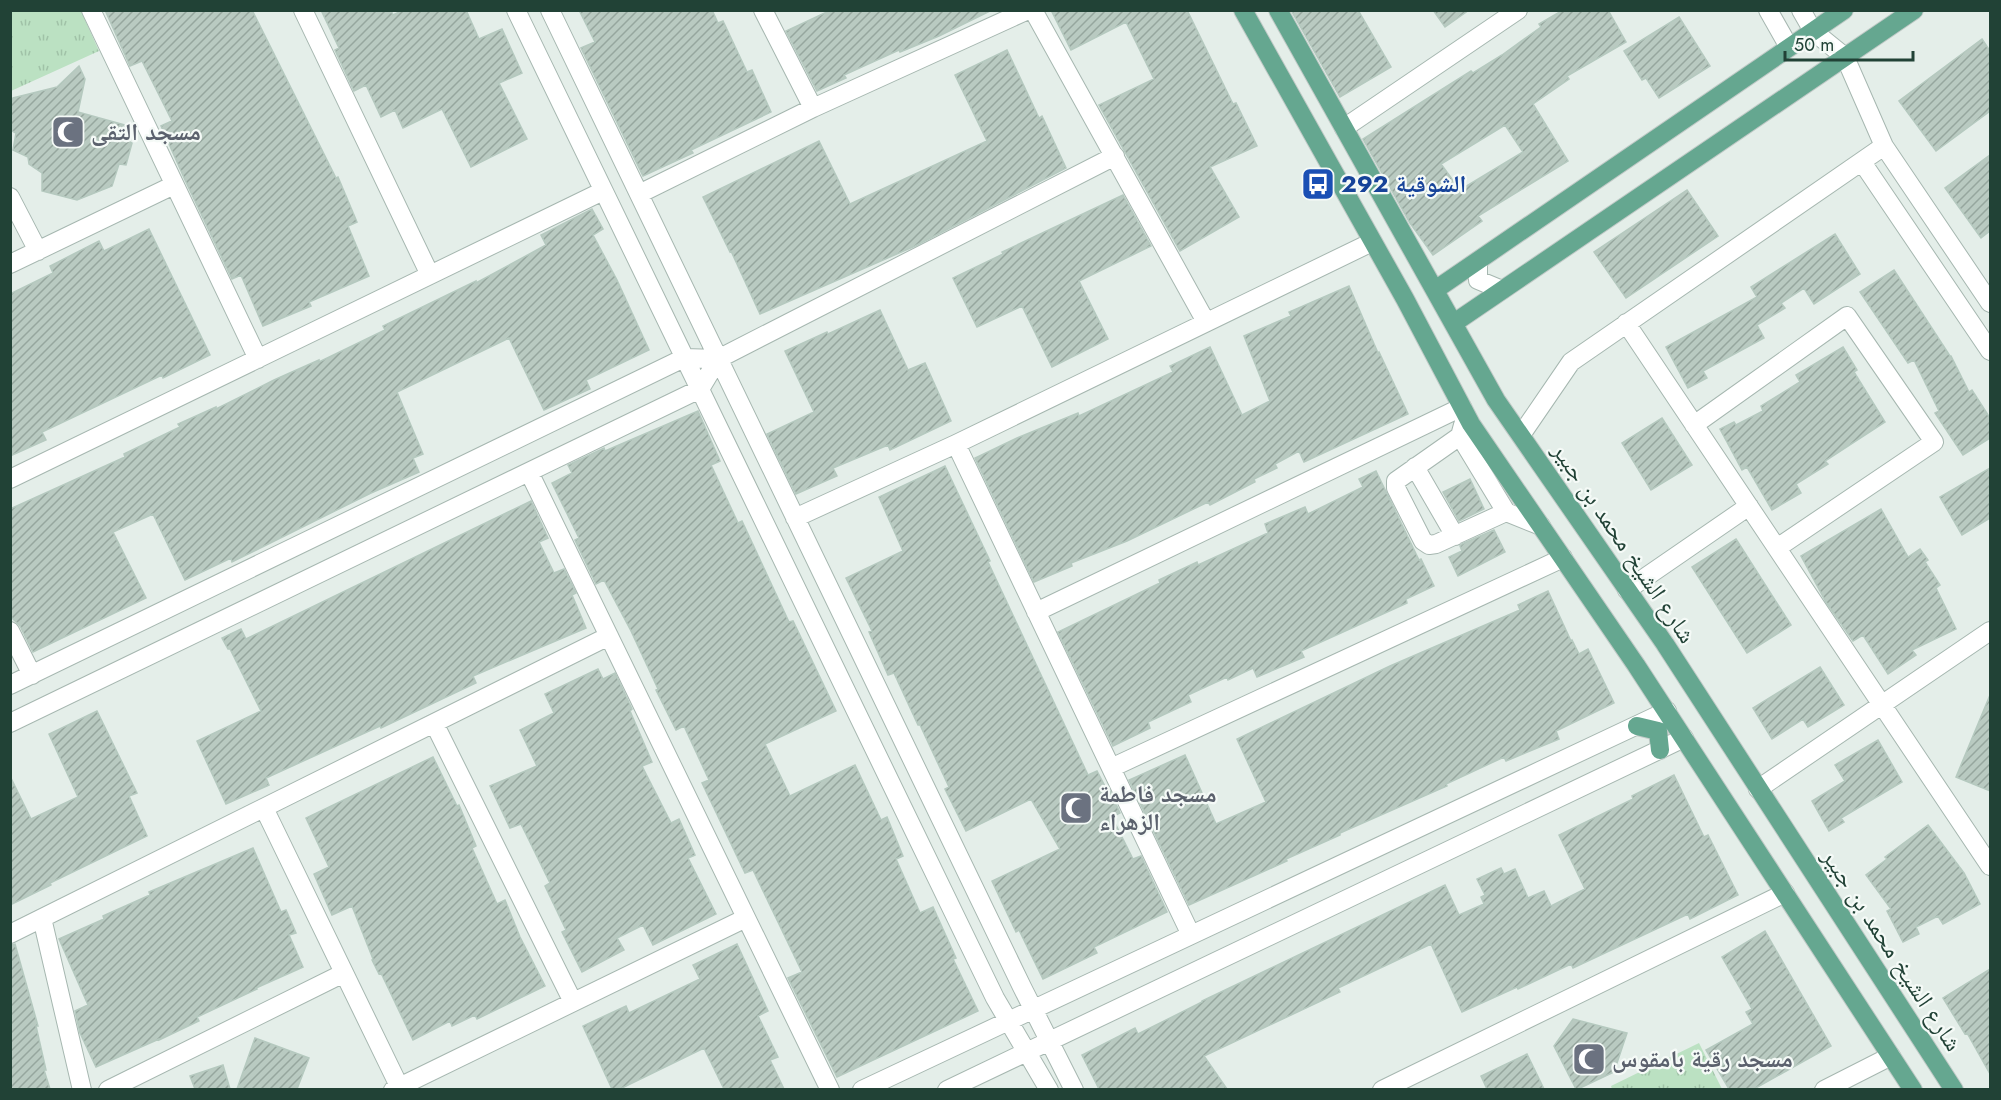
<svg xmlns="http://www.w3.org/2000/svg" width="2001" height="1100" font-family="Jost,'Noto Naskh Arabic',sans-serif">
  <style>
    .park { fill: url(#park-tufts) }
    .building { fill: url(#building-hatch); stroke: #b5c9bf; stroke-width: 1.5; fill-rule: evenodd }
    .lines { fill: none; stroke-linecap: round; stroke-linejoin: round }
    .minor-casing { stroke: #a6b7b0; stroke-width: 20 }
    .major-casing { stroke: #c1cac7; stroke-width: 20 }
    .minor { stroke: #fff; stroke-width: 18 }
    .major { stroke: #65a790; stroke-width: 18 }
    .labels { text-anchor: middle; stroke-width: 4.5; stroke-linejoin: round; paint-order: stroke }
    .worship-label { font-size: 24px; font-weight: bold; fill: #5b616d; stroke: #f5faf7; text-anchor: start }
    .transit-label { font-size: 24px; font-weight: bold; fill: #164399; stroke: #f5faf7; text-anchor: start }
    .street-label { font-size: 24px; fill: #214236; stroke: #f5faf7 }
  </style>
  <defs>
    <pattern id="park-tufts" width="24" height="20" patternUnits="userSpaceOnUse" patternTransform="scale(1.5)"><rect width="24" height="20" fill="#bbe1c2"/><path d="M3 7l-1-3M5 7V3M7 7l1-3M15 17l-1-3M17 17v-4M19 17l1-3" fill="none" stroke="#a0c2a7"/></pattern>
    <pattern id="building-hatch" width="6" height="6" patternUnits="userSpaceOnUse" patternTransform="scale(1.5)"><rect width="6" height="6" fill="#b9cac1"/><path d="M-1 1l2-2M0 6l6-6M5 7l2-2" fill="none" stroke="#96a69e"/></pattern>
  </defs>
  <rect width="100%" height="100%" fill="#e4eee9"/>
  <!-- park -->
  <path class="park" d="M10,11h71l18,40 -88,40z
    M1699,1043l23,46h-110l-1,-3z"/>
  <!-- building -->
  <path class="building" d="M105,10h147l84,168 2,-1 19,45 -9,4 21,50 -60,26 2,4 -48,20 -22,-51 -9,4 -47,-99 -24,-54 11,-5 -30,-60 -12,5z
    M321,10h70l2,5 10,-5h63l13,29 23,-10 20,44 -23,10 28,56 -56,28 -29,-58 -39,19 -8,-18 -14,7 -15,-32 -12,6 -19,-41 4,-2z
    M579,10h133l6,13 5,-2 24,51 5,-2 19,42 -80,38 2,3 -50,23 -62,-128 14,-6z
    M831,10h161l-53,26 -39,16 -1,-2 -55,25 2,3 -29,13 -31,-60z
    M1051,10h136l46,94 3,-1 21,43 -47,21 29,50 -59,34 -81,-146 55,-26 -28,-57 -55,28z
    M1291,10h67l33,57 -51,30z
    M1433,10h36l-24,17z
    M1563,10h45l18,32 -59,34 2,3 -36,25 35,57 -90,55 4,5 -49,34 -23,-32 -47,-84 108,-68 2,2 29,-18 39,-28 -2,-3zM1505,125l18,27 -63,38 -19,-26z
    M1679,17l31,49 -51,32 -13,-20 -4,2 -18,-29z
    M1982,39l8,12v60l-54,40 -37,-50z
    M1007,50l32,68 3,-2 24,52 -151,78 -155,68 -29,-63 -1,1 -27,-55 116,-56 31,63 137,-63 -32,-66z
    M79,66l6,13 -7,33 47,13 -2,13 9,5 -6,22 -7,-1 -7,22 -35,14 -35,-9v-18l-13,-9 -1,-7 -15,-7 3,-17 -6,-3v-27l3,-5 44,-11z
    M1990,155v76l-9,7 -36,-50z
    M1687,190l31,46 -92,62 -32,-46z
    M1123,195l28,51 -72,35 29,58 -56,28 -30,-61 -45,21 -24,-49 50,-24 -1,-2z
    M592,209l11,20 -10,6 24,45 32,70 -63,30 4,9 -46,21 -35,-72 -112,54 26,62 -10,4 6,14 -48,21 -139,69 -1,-4 -46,22 -32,-66 -40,18 33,66 -113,54 -13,-26 -10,-10v-107l115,-52 -1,-3 56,-27 -2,-3 38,-17v2l58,-29 45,-20v2l66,-32 -2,-4 93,-45v2l70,-38 -5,-10z
    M149,229l61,126 -47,23 -1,-3 -120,57 4,8 -36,16v-162l43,-21 -3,-7 49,-25 5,10z
    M1835,234l25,40 -46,30 -10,-16 -23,15 4,5 -28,17 7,13 -61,33 4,7 -19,10 -22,-41 91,-50 -6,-10z
    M1894,270l56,86h1l18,36 3,-2 18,28v20l-27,17 -28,-42 4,-2 -25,-51 -6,3 -48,-71z
    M1349,286l29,67 1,-1 29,62 -104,48 -5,-11 -24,13 2,4 -23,11 1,3 -45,23 -2,-3 -81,39 -56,22 1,3 -38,16 -59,-124 42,-20 61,-25 1,3 94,-44 -3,-6 40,-19 32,68 28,-14 -26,-65 47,-20 -2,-4z
    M880,310l28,60 17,-7 26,58 -61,29 -2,-5 -55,23 4,8 -41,18 -29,-60 47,-22 -29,-61 42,-19 1,2z
    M1843,347l14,23 -3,2 31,50 -60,39 3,3 -32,20 5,9 -29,17 -25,-43 -5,3 -22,-41 14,-7 2,3 27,-14 -2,-5 39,-24 -4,-7z
    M698,411l22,50 -9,4 27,58 4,-2 47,101 4,-1 43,90 -71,33 25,52 65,-31 26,55 6,-3 16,39 -7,3 24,54 13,-6 23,51 -3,1 25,52 -141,66 -49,-99 14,-6 -49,-102 -8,3 -43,-90 7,-3 -25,-54 -8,4 -20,-40 2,-1 -27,-58 -27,-51 -8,4 -21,-44 4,-2 -27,-55 20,-10 -4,-8 36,-17 1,3z
    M1662,418l30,47 -41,25 -29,-47z
    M945,466l45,95 -2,1 100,213 9,-4 10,19 2,-1 11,24 -8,4 21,42 8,-3 26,56 -73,35 3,6 -54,26 -24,-49 -3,2 -24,-51 68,-32 -29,-50 -65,32 -21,-42 4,-2 -29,-62h-2l-24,-52 -6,2 -19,-43 3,-1 -26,-53 57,-27 -24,-54z
    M1990,468v50l-28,17 -22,-38z
    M1376,471l43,89 2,-1 13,27 -28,13 1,4 -106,48 3,6 -47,20 -4,-9 -25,12 -1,-3 -39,18 3,7 -43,20 2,6 -37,18 -55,-114 102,-49 -1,-3 38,-18 1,3 70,-32 -3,-9 40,-17 3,7 55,-27 -4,-8z
    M1470,479l14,30 -25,12 -16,-29z
    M531,501l17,37 -9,4 15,31 10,-4 12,24 -4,2 14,33 -113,48 3,7 -95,45 -1,-2 -114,52 3,7 -43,19 -29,-63 64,-30 -31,-62h-2l-6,-11 19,-9 5,10z
    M1881,509l27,48 12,-8 8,11 -3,2 15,23 -4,3 20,41 -44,21 4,5 -28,19 -25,-39 -10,6 -27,-39 -25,-46z
    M1494,530l11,22 -47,24 -9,-19 13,-6 -2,-5 2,-2z
    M1736,539l55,86 -44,28 -55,-86z
    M1548,591l23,50 1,-1 7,14 9,-5 26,54 -58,28 3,8 -53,22 -2,-4 -58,27 1,2 -107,47v2l-54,24 1,2 -98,44 -60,-125 56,-25 31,69 50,-22 -29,-63 153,-73 130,-56 -2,-5z
    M1820,667l24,38 -36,22 -5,-8 -31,20 -19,-31z
    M598,669l5,10 12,-6 17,36 -2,2 22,51 -10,4 29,57 8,-4 16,36 -7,3 28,56 -63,31 -10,-20 -26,13 7,12 -42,22 -20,-40 4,-2 -21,-44 5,-3 -29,-59 -11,4 -20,-42 47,-20 -17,-36 34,-17 -9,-19z
    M1990,695v96l-34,-14z
    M97,711l40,82 -8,3 18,40 -97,47 1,2 -41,20v-129l21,43 47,-22 -29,-63z
    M1878,740l24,42 -61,36 3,4 -15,9 -17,-30 33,-20 -10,-16z
    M433,757l24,49 2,-1 17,41 -4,2 25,56 8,-4 15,37 25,49 -68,33 -2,-4 -23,11 -2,-5 -37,19 -32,-67 -2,1 -7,-14 1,-1 -21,-53 -20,9 -18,-41 15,-7 -23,-49z
    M1674,775l30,62 4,-2 30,60 -48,24 -2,-5 -115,54 -2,-4 -53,25 -1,-2 -55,25 -31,-68 -93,44 2,4 -136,64 23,33h-128l-17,-34 53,-27 3,6 64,-32v-1l243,-116 14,30 25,-11 -3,-7 4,-2 -8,-16 24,-11 3,6 11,-5 13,29 16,-7 7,15 34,-17 -26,-54 74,-36 -1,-3z
    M1928,825l36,48 16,31 -37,20 -5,-8 -22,11 3,7 -16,8 -16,-31 4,-2 -25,-34 21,-16 -2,-2z
    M253,848l28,64 5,-2 10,23 -7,2 14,32 -47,21 1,1 -60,28 2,4 -40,19v-1l-63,28 -16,-34 -5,-22 13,-6 -29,-66 45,-20 -1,-3 47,-21 -1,-3z
    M1765,931l66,115 -77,43h-25l-23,-39 47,-26 -7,-12 6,-3 -30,-52z
    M15,944l23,82h-2l10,44h-2l6,19h-40v-144z
    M737,944l31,67 -10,5 20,41 -8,3 14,29h-60l-20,-41 -84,41h-8l-29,-63 43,-20 3,7 71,-34 -7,-14z
    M1990,969v105l-23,-41 -2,1 -22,-36z
    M1573,1019l54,14 -13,39 -36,17h-2l-22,-43z
    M255,1038l54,20 -12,31h-60z
    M1527,1054l17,35h-57l-6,-13z
    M223,1065l7,24h-35l-5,-13z"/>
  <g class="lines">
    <!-- minor casing -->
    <g class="minor-casing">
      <path id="minor" d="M91,10l167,349
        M303,10l127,265
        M516,10l479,988 54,92
        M550,10l472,977 52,103
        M763,10l50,98
        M1033,10l173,312
        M1768,10l21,37
        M1801,10l12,21 32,26 39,89 106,157
        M1344,128l174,-118
        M1862,162l128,189
        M639,194l174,-86 215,-98
        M10,197l28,54
        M1478,261v19l24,10
        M10,264l164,-79
        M1626,323l364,543
        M1463,425l-3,11 46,76 35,14
        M1694,425l153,-109 87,126 -157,106
        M1521,435l50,-73 313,-216
        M1460,436l-64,45v7l27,53 6,4 7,-1 70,-32
        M956,444l235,491
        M1415,467l40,69
        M529,472l301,618
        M10,479l593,-288
        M795,518l161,-74 416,-202
        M1627,590l122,-84
        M1036,612l426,-205
        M10,631l22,44
        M10,685l674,-327 34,1 397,-203
        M10,723l690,-334 18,-30
        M434,723l139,279
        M1111,768l452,-210
        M1758,789l232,-158
        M264,808l135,278
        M42,918l40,172
        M10,934l599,-298
        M108,1090l236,-117
        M393,1090l353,-172
        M862,1090l805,-379
        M947,1090l737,-352
        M1382,1090l403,-197
        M1824,1090l67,-34"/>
    </g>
    <!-- major casing -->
    <g class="major-casing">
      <path id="major" d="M1243,10l162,289 66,125 165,241 277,425
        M1278,10l218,390 169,244 289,446
        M1435,290l409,-280
        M1454,323l460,-313
        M1637,726l21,5 2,19"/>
    </g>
    <!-- minor -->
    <use href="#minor" class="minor"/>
    <!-- major -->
    <use href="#major" class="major"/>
  </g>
  <!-- icons -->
  <defs>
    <g id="mosque-square" transform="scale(1.725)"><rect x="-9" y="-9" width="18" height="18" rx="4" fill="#6b7280" stroke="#f5faf7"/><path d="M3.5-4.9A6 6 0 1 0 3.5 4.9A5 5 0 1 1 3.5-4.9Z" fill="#fff"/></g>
    <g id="bus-square" transform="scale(1.725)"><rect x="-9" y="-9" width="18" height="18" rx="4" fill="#1a4fb4" stroke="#f5faf7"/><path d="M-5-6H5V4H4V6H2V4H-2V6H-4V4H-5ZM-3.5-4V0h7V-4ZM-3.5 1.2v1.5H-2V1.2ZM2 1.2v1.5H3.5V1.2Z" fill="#fff"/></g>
  </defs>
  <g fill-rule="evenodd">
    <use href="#mosque-square" x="68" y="132"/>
    <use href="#bus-square" x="1318" y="184"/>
    <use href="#mosque-square" x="1076" y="808"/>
    <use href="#mosque-square" x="1589" y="1059"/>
  </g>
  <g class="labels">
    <!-- worship labels -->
    <g class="worship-label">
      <text x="91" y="140">مسجد التقى</text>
      <text x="1099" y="802">مسجد فاطمة<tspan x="1099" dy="28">الزهراء</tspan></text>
      <text x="1612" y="1067">مسجد رقية بامقوس</text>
    </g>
    <!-- transit labels -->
    <g class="transit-label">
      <text x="1341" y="192">الشوقية 292</text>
    </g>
    <!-- street labels -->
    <g class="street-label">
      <text transform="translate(1624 543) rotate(56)" y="8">شارع الشيخ محمد بن جبير</text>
      <text transform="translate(1892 950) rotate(57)" y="8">شارع الشيخ محمد بن جبير</text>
    </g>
  </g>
  <!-- border -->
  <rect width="2001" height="1100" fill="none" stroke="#214236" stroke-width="24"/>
  <!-- scale -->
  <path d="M1785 51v9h128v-9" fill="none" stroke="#214236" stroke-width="3"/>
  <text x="1794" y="51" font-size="18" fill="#214236" stroke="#f5faf7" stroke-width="4.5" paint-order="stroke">50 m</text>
</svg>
